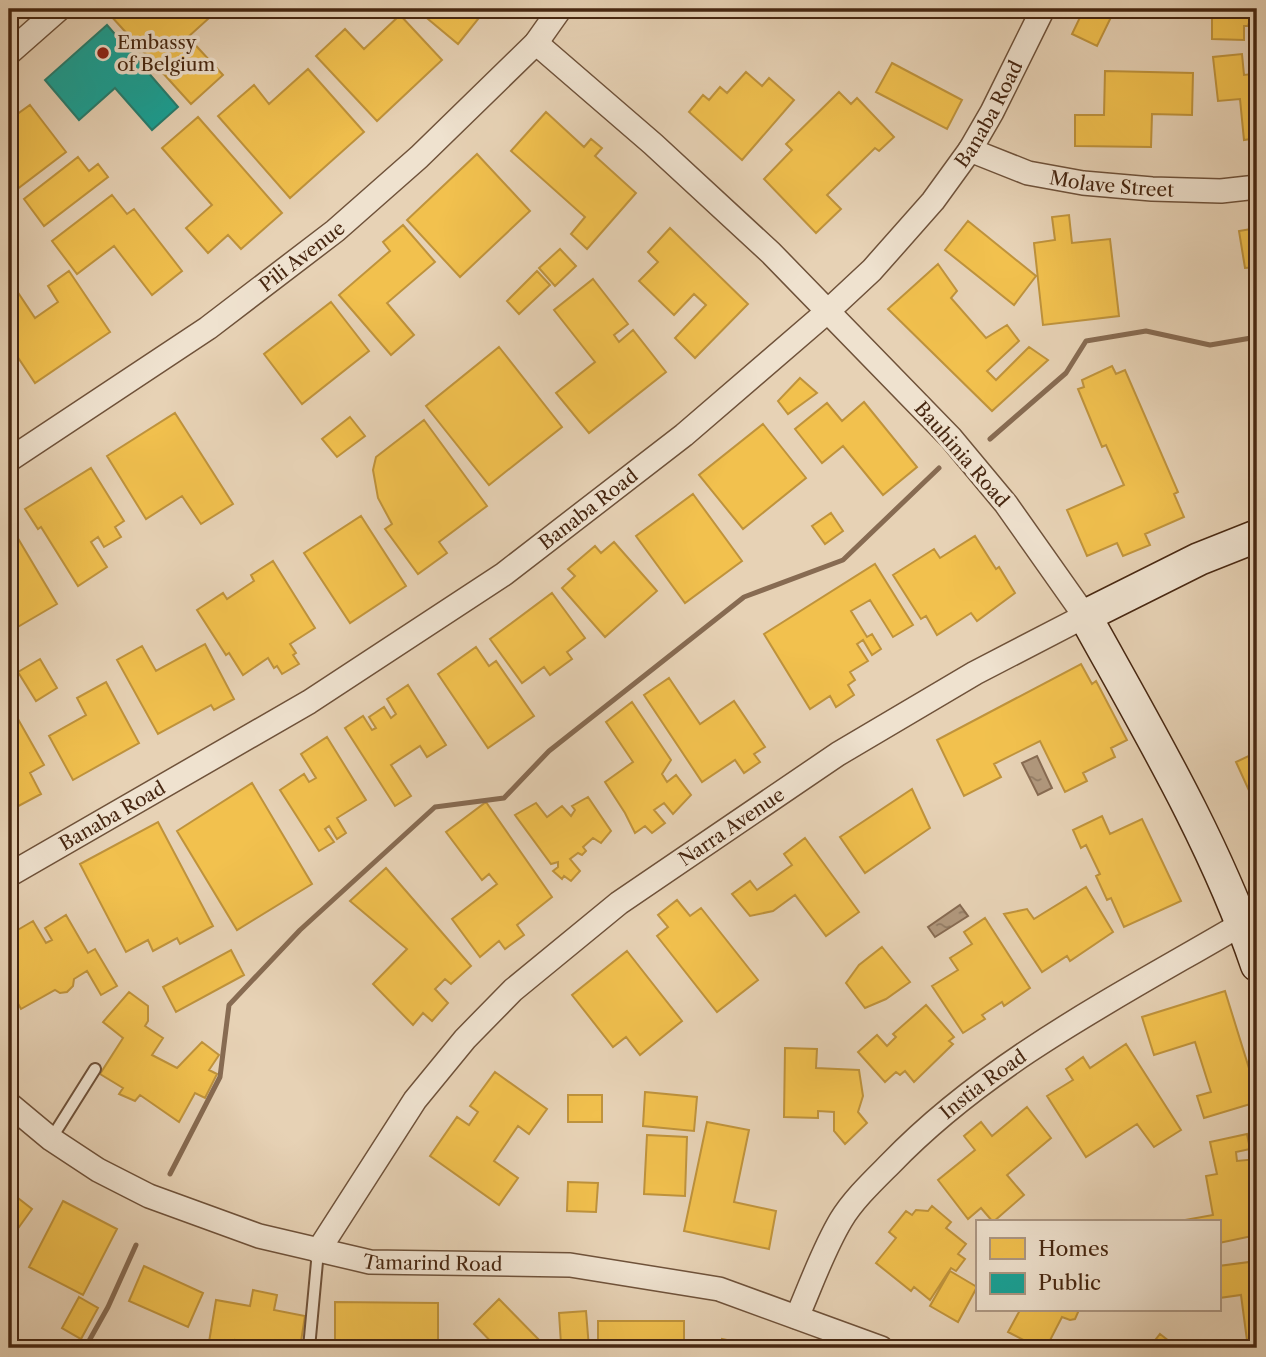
<svg xmlns="http://www.w3.org/2000/svg" width="1266" height="1357" font-family="'Libre Caslon Text',serif">
  <style>
    .water { fill: url(#water-ripples); stroke: #876b52; stroke-width: 2 }
    .homes { fill: #f2c14e; stroke: #bf933c; stroke-width: 2 }
    .public { fill: #17a398; stroke: #257e70; stroke-width: 2 }
    .lines { fill: none; stroke-linecap: round; stroke-linejoin: round }
    .stream { stroke: #876b52; stroke-width: 5 }
    .lane-casing { stroke: #6f523a; stroke-width: 14 }
    .street-casing { stroke: #6f523a; stroke-width: 26 }
    .secondary-casing { stroke: #472711; stroke-width: 35 }
    .lane { stroke: #efe2cf; stroke-width: 10 }
    .street { stroke: #efe2cf; stroke-width: 23 }
    .secondary { stroke: #efe2cf; stroke-width: 32 }
    .poi-dot { fill: #8f2418; stroke: #efe2cf; stroke-width: 2.5 }
    .labels { text-anchor: middle; stroke-width: 7; stroke-linejoin: round; paint-order: stroke }
    .poi-label { font-size: 19px; fill: #472711; stroke: #efe2cf; text-anchor: start }
    .street-label { font-size: 19px; fill: #472711; stroke: #efe2cf }
  </style>
  <defs>
    <pattern id="water-ripples" width="26" height="14" patternUnits="userSpaceOnUse" patternTransform="scale(1.75)"><rect width="26" height="14" fill="#b1987d"/><path d="M2 4q2-2 4 0t4 0M15 11q2-2 4 0t4 0" fill="none" stroke="#927c65"/></pattern>
  </defs>
  <rect width="100%" height="100%" fill="#e7d2b5"/>
  <filter id="stains"><feTurbulence type="fractalNoise" baseFrequency=".00286" numOctaves="4"/><feColorMatrix values="0 0 0 0 .2 0 0 0 0 .09 0 0 0 0 .02 0 0 0 .5 -.17"/></filter>
  <radialGradient id="worn" r=".72"><stop offset=".6" stop-color="#630" stop-opacity="0"/><stop offset="1" stop-color="#630" stop-opacity=".3"/></radialGradient>
  <!-- water -->
  <path class="water" d="M1037,756l15,32 -14,7 -16,-32z
    M960,905l8,11 -33,21 -7,-10z"/>
  <!-- homes -->
  <path class="homes" d="M119,9h100l-31,28 35,38 -32,29 -80,-88z
    M416,9h62l5,4 -25,31z
    M1084,9h31l-18,37 -25,-12z
    M1212,9h45v6l-6,1 -3,10h-4v14l-32,-1z
    M400,15l42,45 -65,61 -61,-65 29,-27 19,20z
    M1242,54l2,21 8,-1 2,19 3,-1v46l-13,2 -4,-41 -22,2 -5,-44z
    M892,63l70,37 -15,29 -71,-37z
    M308,69l56,63 -74,66 -72,-82 36,-31 15,19z
    M1105,71l88,2 -1,42 -40,-1 -1,33 -76,-1v-31h29z
    M746,72l16,14 7,-8 25,22 -52,60 -53,-48 14,-17 6,5 11,-13 7,6z
    M839,92l12,12 6,-6 37,39 -15,14 -4,-3 -48,47 14,14 -25,24 -52,-54 28,-29 -6,-6z
    M30,105l36,47 -54,41 -3,-4v-69z
    M546,112l38,35 7,-8 11,9 -7,8 41,37 -49,56 -16,-15 14,-17 -74,-66z
    M198,117l84,96 -41,36 -13,-14 -20,18 -22,-25 26,-23 -50,-57z
    M477,154l53,57 -70,66 -53,-57z
    M78,157l11,14 9,-7 10,13 -64,49 -20,-27z
    M112,195l15,19 7,-5 48,62 -30,24 -38,-49 -37,28 -25,-33z
    M1069,215l3,28 38,-4 9,77 -76,9 -9,-82 21,-3 -3,-23z
    M968,221l68,55 -22,29 -69,-55z
    M403,225l32,37 -48,41 27,32 -23,20 -52,-60 51,-44 -7,-9z
    M670,228l78,76 -53,54 -20,-20 31,-33 -12,-11 -20,21 -35,-34 19,-19 -10,-10z
    M1257,228v39l-12,1 -6,-37z
    M560,249l16,17 -21,20 -16,-18z
    M938,264l19,27 -6,7 35,40 21,-13 12,16 -32,30 9,9 33,-33 19,13 -56,51 -104,-102z
    M69,271l41,61 -75,51 -26,-39v-65l26,39 23,-16 -10,-16z
    M537,271l13,14 -31,29 -12,-13z
    M593,279l35,45 -14,11 5,7 14,-12 33,42 -77,61 -33,-40 39,-31 -41,-52z
    M331,302l38,49 -67,53 -38,-50z
    M499,347l63,80 -73,58 -63,-79z
    M1112,366l4,8 9,-4 53,122 -4,2 10,23 -39,17 5,11 -27,11 -6,-13 -30,13 -20,-46 57,-25 -18,-40 -4,2 -24,-58 6,-2 -2,-7z
    M800,378l17,15 -29,21 -10,-13z
    M864,402l53,65 -34,28 -40,-49 -21,17 -27,-34 32,-26 15,18z
    M175,413l58,91 -32,20 -19,-28 -36,23 -39,-63z
    M350,417l15,19 -28,21 -15,-18z
    M424,420l63,86 -48,36 8,11 -29,21 -33,-45 7,-5 -14,-26 -5,-28 3,-13z
    M763,424l43,54 -63,51 -44,-54z
    M91,468l33,53 -9,6 6,10 -17,10 -6,-10 -7,5 16,25 -29,19 -37,-59 -3,2 -13,-20z
    M693,494l49,67 -57,42 -49,-67z
    M831,513l12,18 -18,13 -13,-18z
    M361,516l45,70 -56,37 -46,-70z
    M10,525l47,79 -48,28v-106z
    M975,536l21,33 3,-2 16,26 -38,28 -6,-8 -34,22 -11,-19 -5,3 -28,-44 41,-26 6,9z
    M614,542l43,49 -52,46 -43,-49 13,-12 -7,-7 27,-23 6,7z
    M273,561l42,67 -25,16 6,9 -3,2 6,9 -17,10 -5,-8 -3,2 -6,-10 -25,17 -14,-22 -3,2 -29,-45 26,-17 4,6 27,-18 -3,-6z
    M875,564l38,61 -20,12 -23,-37 -19,11 16,26 5,-3 9,15 -9,6 -9,-15 -6,4 11,17 -18,11 5,8 -7,5 6,10 -18,12 -6,-11 -20,13 -46,-75z
    M552,593l33,45 -18,14 5,7 -22,16 -6,-8 -22,16 -32,-44z
    M205,644l29,55 -20,11 -3,-5 -53,29 -41,-74 25,-14 14,25z
    M476,647l13,19 7,-5 38,55 -46,32 -50,-74z
    M40,659l17,29 -21,13 -18,-29z
    M1081,664l11,20 4,-3 31,59 -16,8 4,9 -32,16 4,8 -22,11 -25,-51 -46,23 7,13 -37,19 -27,-56z
    M669,678l31,46 34,-23 31,46 -11,7 6,8 -16,11 -9,-13 -33,22 -58,-87z
    M106,682l33,61 -66,37 -24,-44 37,-21 -9,-17z
    M408,685l38,60 -19,12 -7,-11 -29,19 20,31 -16,10 -50,-78 18,-12 9,14 4,-2 -7,-11 15,-10 7,11 5,-4 -9,-15z
    M632,702l39,58 -9,14 5,8 9,-7 15,20 -18,19 -9,-11 -10,7 11,13 -13,10 -7,-7 -10,7 -10,-20 -20,-31 28,-20 -27,-40z
    M14,712l30,53 -14,8 11,21 -32,17v-96z
    M327,737l39,63 -29,18 9,15 -9,6 -8,-13 -4,3 9,13 -15,9 -39,-61 24,-16 5,8 7,-4 -15,-24z
    M1257,752v56l-21,-46z
    M252,783l60,101 -75,46 -60,-99z
    M912,789l18,39 -65,45 -25,-36z
    M588,797l23,34 -10,12 -8,-5 -10,9 3,4 -4,4 -4,-2 -8,6 10,12 -9,10 -7,-5 -2,3 -9,-8 5,-4v-5l-7,2 -36,-49 21,-12 11,14 15,-11 9,10 4,-6 -3,-4z
    M486,802l66,95 -35,28 7,10 -19,14 -6,-8 -19,16 -28,-38 45,-35 -8,-10 -7,6 -36,-48z
    M1102,816l8,18 32,-15 39,82 -57,26 -13,-29 -4,2 -11,-24 4,-2 -14,-29 -5,3 -8,-18z
    M158,822l55,104 -33,18 -3,-6 -24,13 -5,-11 -22,12 -46,-88z
    M805,838l54,74 -33,24 -31,-41 -22,16 -23,5 -18,-22 18,-13 7,9 35,-25 -8,-11z
    M386,868l85,98 -20,18 -6,-5 -10,10 13,14 -16,18 -9,-8 -10,12 -40,-41 34,-35 -57,-48z
    M1086,887l27,45 -43,29 -3,-5 -25,16 -38,-58 23,-5 7,10z
    M677,900l13,16 11,-8 57,72 -41,32 -60,-76 11,-9 -10,-12z
    M66,915l22,38 7,-4 22,37 -16,9 -14,-24 -13,8 -1,7 -6,6 -7,1 -5,-3 -34,19 -12,-22v-52l24,-14 13,22 6,-3 -7,-12z
    M985,918l45,70 -26,18 -2,-4 -20,13 3,4 -22,14 -31,-47 26,-16 -8,-12 22,-14 -8,-12z
    M882,947l28,35 -24,17 -21,9 -19,-25 13,-18z
    M231,950l13,25 -68,37 -13,-25z
    M627,951l55,70 -42,34 -14,-18 -13,10 -41,-52z
    M1225,991l32,103v8l-53,16 -7,-22 14,-4 -16,-50 -41,13 -12,-38z
    M129,992l19,14v15l-3,5 18,12 -11,17 25,13 25,-26 17,13 -10,15 8,4 -12,24 -10,-5 -16,29 -39,-27 -5,6 -16,-7 4,-6 -23,-14 23,-36 -20,-16z
    M926,1005l28,32 -5,4 4,3 -39,38 -9,-11 -5,4 -4,-3 -11,10 -27,-30 19,-17 10,11 9,-9 -3,-3z
    M1126,1044l55,86 -27,17 -17,-23 -51,33 -39,-61 26,-16 -7,-11 17,-12 7,11z
    M785,1048l32,1 -1,19 43,2 4,26 -5,16 9,11 -22,21 -11,-13v-19l-16,-1v7l-34,-1z
    M495,1072l52,37 -18,25 -11,-8 -24,35 24,17 -19,27 -69,-49 27,-39 12,8 9,-13 -8,-6z
    M645,1092l52,5 -3,34 -51,-5z
    M568,1095h34v27h-34z
    M1027,1107l24,31 -44,37 17,20 -31,27 -12,-14 -13,11 -30,-39 37,-30 -11,-14 17,-14 11,14z
    M707,1122l42,8 -15,72 42,9 -7,38 -85,-18z
    M1247,1134l3,15 -14,3 1,9 20,-2v36l-3,1 3,12v27l-38,8v-21h-45l39,-7 -7,-39 11,-2 -7,-32z
    M647,1135l40,2 -2,59 -41,-2z
    M568,1182l30,1 -2,29 -29,-1z
    M9,1191l23,18 -23,32z
    M63,1201l54,28 -34,66 -54,-28z
    M932,1206l19,16 -5,6 20,16 -8,10 7,5 -9,12 -5,-3 -21,32 -16,-13 -3,4 -35,-28 20,-25 -7,-6 17,-21 6,4 4,-5 12,1z
    M1257,1261v87h-9l-7,-53 -22,3v-32z
    M144,1266l59,27 -15,34 -59,-26z
    M950,1271l27,16 -19,35 -28,-16z
    M253,1290l24,5 -3,15 31,6 -5,32h-15l-50,-8 -1,8h-26l8,-48 34,6z
    M79,1297l19,11 -17,31 -19,-11z
    M499,1299l46,47 16,-2 -2,-31 27,-2 3,37h-92l-23,-24z
    M335,1302l103,1v38h-7v6l-32,1v-8h-27v8h-37z
    M1020,1310h59l-4,9 -5,1 -8,-3 -16,31h-7l-31,-16z
    M598,1321h86v27h-86z
    M1160,1334l18,14h-29z
    M722,1339l45,9h-47z"/>
  <!-- public -->
  <path class="public" d="M107,25l71,82 -26,23 -37,-42 -36,32 -34,-40z"/>
  <g class="lines">
    <!-- stream -->
    <path class="stream" d="M990,439l76,-66 20,-32 60,-10 64,14 47,-8
      M170,1174l50,-97 9,-72 71,-75 135,-123 69,-9 45,-47 195,-154 99,-37 96,-92
      M9,1348h27
      M85,1348l23,-41 28,-62"/>
    <!-- lane casing -->
    <g class="lane-casing">
      <path id="lane" d="M51,1139l44,-70
        M309,1348l9,-97"/>
    </g>
    <!-- street casing -->
    <g class="street-casing">
      <g id="street">
        <path d="M9,53l50,-44"/>
        <path id="s1" d="M970,150l58,23 55,10 69,6 69,2 36,-4"/>
        <path id="s2" d="M9,460l199,-132 127,-97 84,-74 117,-114 24,-34"/>
        <path id="s3" d="M9,875l300,-173 195,-128 180,-139 144,-124 44,-41 61,-69 37,-51 22,-38 51,-103"/>
        <path id="s4" d="M9,1104l42,35 47,31 51,26 110,40 111,26 200,3 149,24 162,59"/>
        <path id="s5" d="M318,1251l97,-151 50,-61 48,-49 106,-87 219,-149 137,-81 110,-57 -79,-112 -55,-66 -180,-185 -118,-109 -117,-101"/>
        <path id="s6" d="M797,1317c14,-32 26,-67 44,-97 12,-20 32,-39 49,-56 103,-107 241,-174 367,-249"/>
      </g>
    </g>
    <!-- secondary casing -->
    <g class="secondary-casing">
      <path id="secondary" d="M1257,536l-58,23 -114,57c62,112 131,228 172,349"/>
    </g>
    <!-- lane -->
    <use href="#lane" class="lane"/>
    <!-- street -->
    <use href="#street" class="street"/>
    <!-- secondary -->
    <use href="#secondary" class="secondary"/>
  </g>
  <!-- markers -->
  <circle class="poi-dot" cx="103" cy="53" r="7"/>
  <g class="labels">
    <!-- poi labels -->
    <g class="poi-label">
      <text x="117" y="49">Embassy<tspan x="117" dy="22">of Belgium</tspan></text>
    </g>
    <!-- street labels -->
    <g class="street-label">
      <text dy="7" stroke="none"><textPath href="#s3" startOffset="1253">Banaba Road</textPath></text>
      <text dy="7" stroke="none"><textPath href="#s1" startOffset="147">Molave Street</textPath></text>
      <text dy="7" stroke="none"><textPath href="#s2" startOffset="357">Pili Avenue</textPath></text>
      <text transform="translate(962 454) rotate(49)" y="7">Bauhinia Road</text>
      <text dy="7" stroke="none"><textPath href="#s3" startOffset="686">Banaba Road</textPath></text>
      <text dy="7" stroke="none"><textPath href="#s3" startOffset="119">Banaba Road</textPath></text>
      <text dy="7" stroke="none"><textPath href="#s5" startOffset="600">Narra Avenue</textPath></text>
      <text dy="7" stroke="none"><textPath href="#s6" startOffset="304">Instia Road</textPath></text>
      <text dy="7" stroke="none"><textPath href="#s4" startOffset="462">Tamarind Road</textPath></text>
    </g>
  </g>
  <!-- margin -->
  <rect width="1266" height="1357" fill="none" stroke="#e7d2b5" stroke-width="35"/>
  <rect x="10" y="10" width="1245" height="1336" fill="none" stroke="#472711" stroke-width="3.5"/>
  <rect x="18" y="18" width="1231" height="1322" fill="none" stroke="#472711" stroke-width="2"/>
  <!-- legend -->
  <rect x="976" y="1220" width="245" height="91" fill="#efe2cf" stroke="#ac9783" stroke-width="2"/>
  <rect x="990" y="1238" width="35" height="21" fill="#f2c14e" stroke="#ac9783" stroke-width="2"/>
  <text x="1038" y="1256" font-size="21" fill="#472711">Homes</text>
  <rect x="990" y="1273" width="35" height="21" fill="#17a398" stroke="#ac9783" stroke-width="2"/>
  <text x="1038" y="1290" font-size="21" fill="#472711">Public</text>
  <rect width="100%" height="100%" filter="url(#stains)"/>
  <rect width="100%" height="100%" fill="url(#worn)"/>
</svg>
